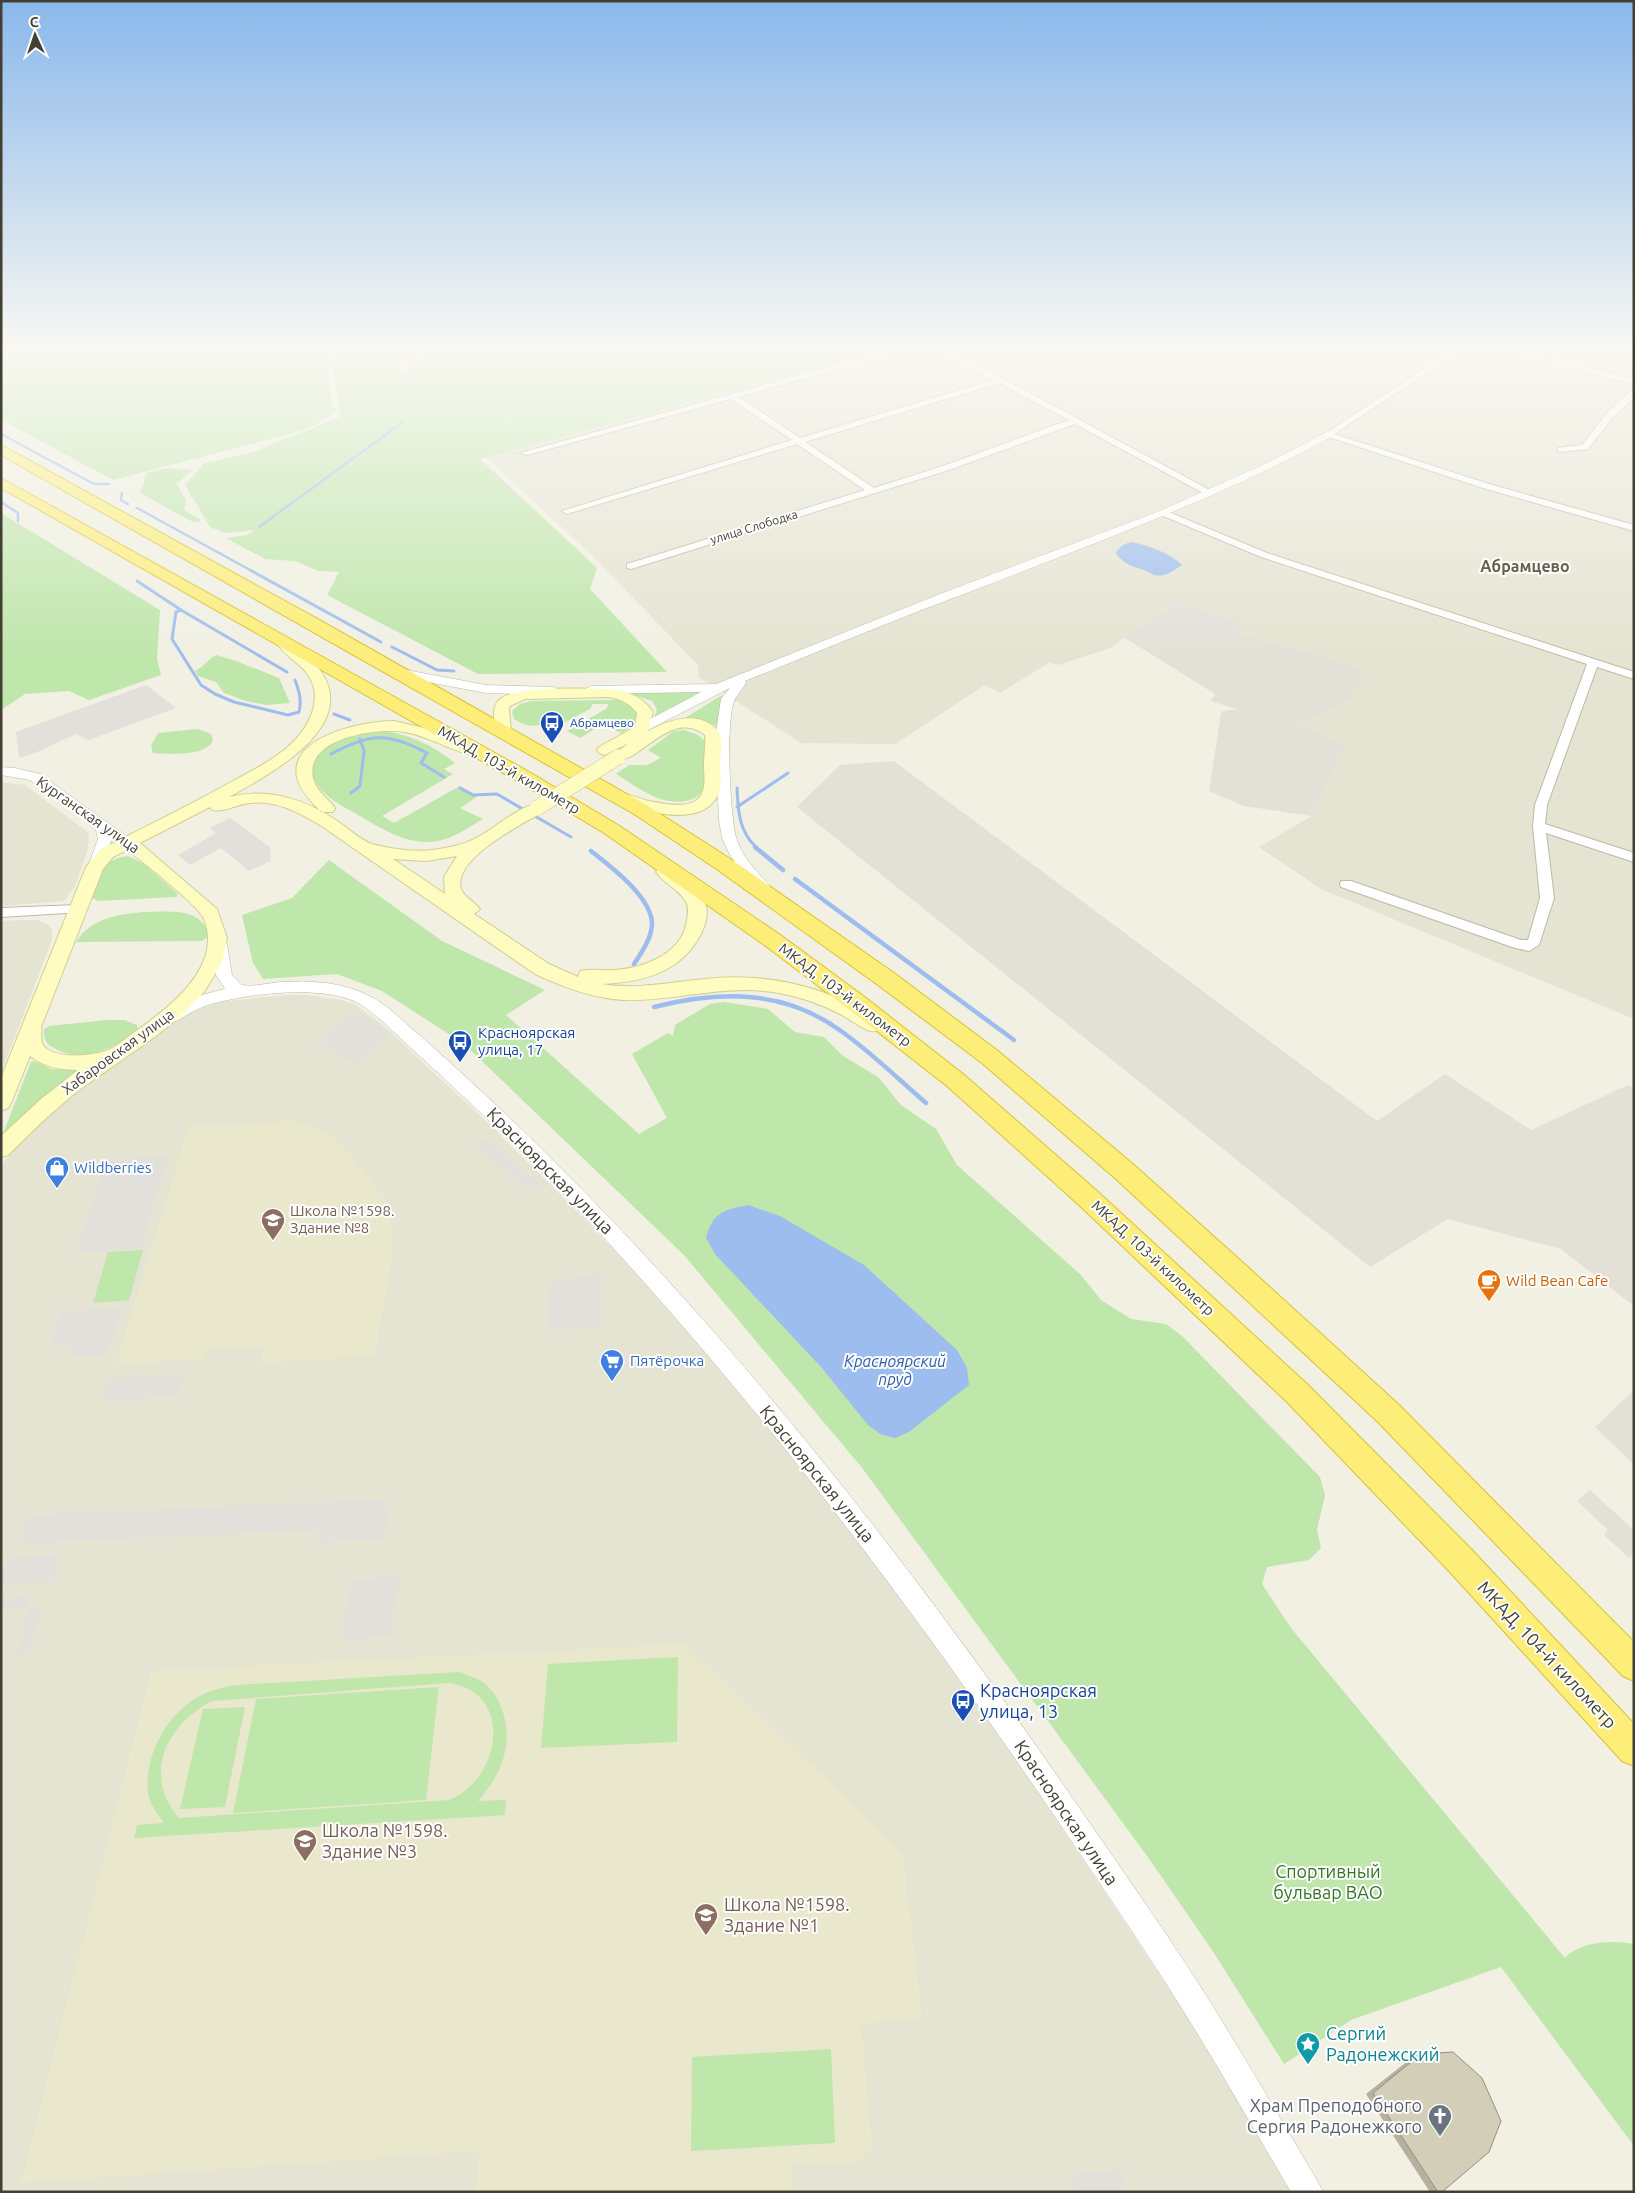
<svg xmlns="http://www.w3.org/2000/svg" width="1635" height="2193" font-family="Ubuntu,sans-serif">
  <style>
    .residential { fill: #e5e3d1 }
    .industrial { fill: #e3e0d8 }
    .education { fill: #eae8cc }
    .green { fill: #bfe6ab; fill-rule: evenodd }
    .parking { fill: #e1e0db }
    .water { fill: #9ebdef }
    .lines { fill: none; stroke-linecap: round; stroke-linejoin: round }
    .stream-far2 { stroke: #9ebdef; stroke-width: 2.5 }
    .stream-far1 { stroke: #9ebdef; stroke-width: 3 }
    .stream { stroke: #9ebdef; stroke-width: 4.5 }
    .minor-casing { stroke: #bcb9a6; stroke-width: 2 }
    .tertiary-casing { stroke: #bcb9a6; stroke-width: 1 }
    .secondary-casing { stroke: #d1ce92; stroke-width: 2 }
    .trunk-casing { stroke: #dbc033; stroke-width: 2 }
    .minor { fill: #fff; fill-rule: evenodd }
    .tertiary { fill: #fff; fill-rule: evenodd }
    .secondary { fill: #fefcc0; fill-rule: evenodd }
    .trunk { fill: #fcee79; fill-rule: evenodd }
    .secondary-bridge-casing { stroke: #d1ce92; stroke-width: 16; stroke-linecap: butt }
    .secondary-bridge { stroke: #fefcc0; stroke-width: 15 }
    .wall { fill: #b5b19e }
    .building { fill: #d3ceb8; stroke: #949081 }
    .labels { text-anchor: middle; stroke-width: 4; stroke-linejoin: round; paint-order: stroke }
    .far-street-label { font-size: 12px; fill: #434033; stroke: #fff }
    .far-transit-label { font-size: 12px; fill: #164399; stroke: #fff; text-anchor: start }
    .street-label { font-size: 15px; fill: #434033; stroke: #fff }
    .transit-label { font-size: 15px; fill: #164399; stroke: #fff; text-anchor: start }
    .shop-label { font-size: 15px; fill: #366cbe; stroke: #fff; text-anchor: start }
    .education-label { font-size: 15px; fill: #785e54; stroke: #fff; text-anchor: start }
    .food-label { font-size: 15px; fill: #c56008; stroke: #fff; text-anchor: start }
    .far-district-label { font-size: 16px; font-weight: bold; fill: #65604a; stroke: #fff }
    .water-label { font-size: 16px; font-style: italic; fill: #2e5dac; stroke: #fff }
    .near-street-label { font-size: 18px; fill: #434033; stroke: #fff }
    .near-transit-label { font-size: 18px; fill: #164399; stroke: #fff; text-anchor: start }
    .near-education-label { font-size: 18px; fill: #785e54; stroke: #fff; text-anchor: start }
    .near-park-label { font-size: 18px; fill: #357328; stroke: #fff }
    .near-culture-label { font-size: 18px; fill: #0d838f; stroke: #fff; text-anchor: start }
    .near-worship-label { font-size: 18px; fill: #5b616d; stroke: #fff; text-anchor: end }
  </style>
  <rect width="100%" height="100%" fill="#f1f0e3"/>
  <!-- residential -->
  <path class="residential" d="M834,351h800v668l-313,-130 -62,-42 53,-31 -14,-89 52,-28 10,-32 -125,-35 7,-9 -63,-22 -69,47 -52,17 -8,-3 -50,31 -15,-8 -90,59 -94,-1 -102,-66 -1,-12 -107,-111 -116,-107z
    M1,782l24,3 60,45 4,5 -1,14 -13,37 -11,15 -63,5z
    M23,920h14l10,4 5,6v10l-51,133v-152z
    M285,995h21l36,5 14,5 29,22 105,98 77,76 87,91 112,133 90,110 157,220 160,240 121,197h-1293v-1027l31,-36 36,-33 116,-81 36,-13z"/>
  <!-- industrial -->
  <path class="industrial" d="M1179,601l63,22 -7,9 125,35 1,13 -11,19 -51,27 44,19 -31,71 -68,-10 -35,-15 12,-78 5,-3h13l-28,-9 4,-7 -90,-56z
    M894,761l483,360 68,-47 86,56 97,-45 6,3v218l-73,-57 -113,-30 -78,48 -573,-460 43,-42z
    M1634,1390v75l-39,-38z
    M1590,1490l44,40v24l-5,4 -25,-23 4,-5 -31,-29z"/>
  <!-- education -->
  <path class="education" d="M293,1121l22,6 15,8 17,16 43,54 2,53 -17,98 -115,7 4,-17 -58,3 -3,10 -87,5 73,-238z
    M686,1644l217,210 19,163 -61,7 11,124 -13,14 -67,4v26h-316l3,-41 -458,32 130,-512z"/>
  <!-- green -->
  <path class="green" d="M1,351h324l7,56 7,3 -26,16 -20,7 -180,47 -112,-60z
    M331,351h57l13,23 32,-23h418l10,5 -381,103 117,109 -7,21 77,83 -189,2 -151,-79 12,-23 -20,-1 -24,-10 -30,-2 -39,-21 21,-3 7,-5 -29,3 -15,-6 -25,-42 18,-21 50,-12 87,-35z
    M392,351h35l-19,12 -13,-3z
    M165,468l27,2 -15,14 9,16 -2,10 16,9 -1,3h-6l-53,-29 7,-20z
    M1,513l159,97 -3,49 4,16 -72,25 -20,-9 -44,3 -24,16z
    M216,655l20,6 43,17 11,25 -24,2 -20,-4 -22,-8 -8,-11 -18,-6 -3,-5c9,-4 12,-11 21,-16z
    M706,691l-52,27 3,-9 -5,-8 -23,-8z
    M722,695l-4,23 1,10c-11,-8 -21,-10 -34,-10z
    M617,700l14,3 8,9v8l-17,13 -21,-8 -21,13 -13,-7 39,-22 3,-5h-16l-3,5 -34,18 -9,-5c-13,6 -20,5 -33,-3l-2,-8 8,-7 11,-3z
    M198,729l13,5 2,6c-6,17 -46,14 -60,13l-2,-7 7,-13z
    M377,730c29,3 55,14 78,33l-11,6 9,5 -71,42 12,7 66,-37 18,10 -18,12 23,11c-14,8 -29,19 -45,22 -30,5 -54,-11 -78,-25 -14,-8 -31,-16 -41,-29 -28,-38 34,-52 58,-57z
    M684,730l14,5 8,7c-1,14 1,32 -3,46 -2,7 -7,10 -13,12 -27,8 -53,-13 -74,-26l13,-9h18l14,-7 -13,-8 26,-19z
    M128,856l15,7 35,31 -2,3 -78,4 -6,-3c9,-23 9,-39 36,-42z
    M329,860l113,81 103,49 -39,25 133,119 28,-16 -35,-64 36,-21 5,3 2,-11 35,-21 14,-2 44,7 27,23 29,5 19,19 35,21 23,28 35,24 21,36 124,110 20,25 30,19 35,5 16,12 138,141 5,18 -8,35 4,18 -12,12 -42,7 -5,17 29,44 274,330c15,-17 48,-18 69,-14v202l-133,-179 -150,53 -67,44 -70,-111 -64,-93 -287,-391 -179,-214 -220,-211 -82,-53 -45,-17 -74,5 -10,-16 -11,-48 50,-17z
    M144,912c23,0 58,-6 65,24l-7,5 -126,1c14,-24 44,-28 68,-30z
    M107,1020h17l13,5 1,6c-23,16 -57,34 -84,17 -8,-4 -11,-10 -10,-19l5,-3z
    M34,1061l17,8h23l1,3 -73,64 29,-74z
    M143,1250l-14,50 -36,3 15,-51z
    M678,1657l-1,85 -136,6 7,-84z
    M459,1672c8,3 18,6 25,11 23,18 28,56 17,82 -5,14 -14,25 -23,36l28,-1 -1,15 -371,23 3,-13 27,-2c-7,-10 -14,-18 -16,-30 -4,-40 21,-84 58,-100 9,-4 20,-6 30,-8zM449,1683c66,10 52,96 0,117l-270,18c-37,-43 -13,-93 33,-117z
    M439,1687l-13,113 -193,13 23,-114z
    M245,1707l-20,100 -45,2 23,-100z
    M831,2049l4,94 -144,8 1,-94z"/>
  <!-- parking -->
  <path class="parking" d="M146,685l30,23 -87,32 -13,-6 -41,19 -16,5 -3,-26z
    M230,818l40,29 1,14 -22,10 -28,-23 -31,17 -12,-10 38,-22 -6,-5z
    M353,1012l38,22 -36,30 -38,-23z
    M486,1139l53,45 -10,7 -53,-45z
    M169,1156l-29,93 -65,4 33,-94z
    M602,1272l-1,55 -54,3 3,-47z
    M122,1308l-15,47 -42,2 4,-12 -20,1 12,-35z
    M183,1374l-5,21 -77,6 6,-22z
    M391,1499l-7,40 -68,3 2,-12 -300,13 10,-27z
    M61,1555l-8,26 -52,3v-9l6,-17z
    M399,1577l-8,59 -49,3 9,-59z
    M29,1597l-3,11 -25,1v-10z
    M30,1608h12l-14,46 -12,1z
    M1122,2170l3,22h-50l-3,-18z"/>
  <!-- water -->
  <path class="water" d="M1131,542c17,3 39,11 51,23 -9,6 -19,14 -30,9 -4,-2 -7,-4 -11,-5 -11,-3 -17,-6 -25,-15 2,-7 8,-10 15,-12z
    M748,1205l32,11 84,49 93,85 10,18 2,17 -60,47 -14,6 -15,-4 -12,-9 -47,-58 -106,-113 -9,-16c7,-26 17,-28 42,-33z"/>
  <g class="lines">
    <!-- stream-far2 -->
    <path class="stream-far2" d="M1,434l93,50h15
      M122,493l-1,7 7,4
      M1,502l17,11v8
      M137,508l115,63
      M259,527l144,-105"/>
    <!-- stream-far1 -->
    <path class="stream-far1" d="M250,570l131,72
      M137,581l44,29 106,62
      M181,610l-5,2 -4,27 29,46 14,9 19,8 54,13 11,-3c3,-12 0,-21 -4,-32
      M392,647l45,23 17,1
      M334,714l16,6
      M331,754c39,-21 57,-22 96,-1l-6,10 23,14
      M460,788l13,7 24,-1 74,43
      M737,788c1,23 2,44 20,60
      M351,793l9,-7 4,-35 -4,-12
      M737,807l51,-34"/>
    <!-- stream -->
    <path class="stream" d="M755,847l28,23
      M591,851c19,15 62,47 61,74 -1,14 -10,27 -18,39
      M795,879l219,161
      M654,1007c63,-16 128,-18 184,22 31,21 59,49 88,74"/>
    <!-- minor casing -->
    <g class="minor-casing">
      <path id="minor" d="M886,351h13l-160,46 61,41 193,-58 -51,-29h10l263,142 -5,3 -3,-1 -132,-71 -126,46 -318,99 -4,-1v-4l238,-74 -68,-46 -227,69 -3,1 -5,-3 230,-71 -61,-41 -204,56 -7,-2zM999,383l70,37 -126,46 -69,22 -69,-46z
        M1451,351h9l-126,83 155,50 145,41v6l-151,-43 -160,-53z
        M1508,351h13l113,28v5z
        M1631,391h3v7l-21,19 -25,32 -30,3v-4l24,-3 25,-32z
        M1164,510l103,43 367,119v7l-37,-12 -50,138 -2,19 89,29v9l-88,-29 8,65 -15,47 -10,6 -14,-3 -174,-61 -1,-3 1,-3h10l170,59h7l12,-42 -7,-72 2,-21 52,-141 -326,-107 -100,-42 -2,-2z
        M77,905l5,1 2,3 -2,3 -81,5v-9z"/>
    </g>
    <!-- tertiary casing -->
    <g class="tertiary-casing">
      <path id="tertiary" d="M1327,432l4,1v4c-115,62 -233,105 -354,152 -78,29 -155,61 -232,92l1,2c-3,5 -8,10 -11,16 -10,20 -5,115 1,138 5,19 20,33 32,47l3,4 -3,4h-10l-17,-20 -12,-19 -7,-15 -3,-18 -4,-81 6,-40 9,-11 -88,45 -5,-1 -2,-3 2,-3 64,-34 -110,2 -7,-4 7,-4 125,-2 224,-90 220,-83 105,-47z
        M401,669l85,16 67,2 7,4 -7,4 -67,-2 -90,-17 -1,-3 1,-3z
        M1,767l14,1 25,6 96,69 -2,3 -5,2 -17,-10 -12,32h-10l-2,-3 10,-28 -3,-13 -65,-46 -29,-5z
        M219,940l6,1 2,4 5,30 10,10c12,2 26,-2 39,-3 37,-2 75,1 106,25 264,225 485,501 682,786 43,63 87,124 128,188 42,66 81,134 121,201l5,10h-32c-38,-64 -75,-130 -115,-193 -37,-59 -77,-117 -116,-175 -150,-221 -311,-434 -495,-628 -59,-62 -122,-118 -184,-176 -10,-8 -20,-17 -32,-21 -37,-13 -102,-5 -138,5 -13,4 -24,11 -35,17l-6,2 -6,-2 -2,-4c8,-15 46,-24 63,-28l-9,-14 -5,-30 2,-4z"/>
    </g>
    <!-- secondary casing -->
    <g class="secondary-casing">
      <path id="secondary" d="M285,641c14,3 27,18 35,29 41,57 -52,105 -91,127 39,-10 79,3 111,26 7,5 24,19 32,21 19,5 40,8 60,6 14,-2 32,-5 44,-12 17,-8 49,-38 67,-34l2,4 -2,4c-21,12 -91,47 -82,77 3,8 14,13 19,20l-6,5 75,50 29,13 2,-6c11,-3 24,0 35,-1 28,-2 64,-15 71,-45 1,-7 4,-16 0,-23 -7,-13 -22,-18 -30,-30l3,-4c10,-3 15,2 23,9 9,7 21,17 24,29 5,22 -17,50 -34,60 -20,13 -46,17 -70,18 35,6 69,-2 103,-5 63,-7 122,8 176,41l3,5 -3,5c-5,1 -7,2 -11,1 -11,-4 -20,-12 -30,-17 -19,-10 -40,-17 -61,-21 -53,-10 -104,9 -156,7 -31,-2 -60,-13 -88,-26l-212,-147c-23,-14 -46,-27 -73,-24 -13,1 -26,10 -38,7l-2,-3 -70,36 77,66 10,29 -5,25 -18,29 -22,23 -26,21 -81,57 -30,26 -37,36 -7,2v-21l40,-37 37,-29c-18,0 -34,-3 -48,-14l-19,47 -3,5 -7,3v-33l85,-211 15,-18c44,-22 89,-44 132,-68 20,-11 43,-22 60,-39 14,-14 25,-34 21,-54 -6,-23 -25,-27 -36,-43zM127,850c12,8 72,57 76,67 22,48 -33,90 -67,114 -9,6 -18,15 -28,19 -15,6 -54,10 -65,-5 -3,-5 -1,-13 -2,-18l62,-158 10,-12zM457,856l-13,21 1,17 -52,-35 33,2z
        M607,689c20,2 34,6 46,23l-5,19c20,-10 45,-20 65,-5 3,3 6,5 7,9 3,10 0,20 0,30 0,9 2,19 -1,27 -13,37 -73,20 -100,11l-2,-4 2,-4c10,-2 20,4 30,6 15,3 46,10 53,-8 4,-8 2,-19 2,-27 0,-11 2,-21 1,-31 -36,-28 -66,32 -93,25l-2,-3 19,-14 -24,12 -6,-2 -2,-3 2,-3 36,-20 2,-14c-9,-11 -16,-14 -30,-16l-82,2 -15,7 -1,3 2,22 -3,3h-10c-4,-5 -3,-12 -4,-18 0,-6 0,-10 4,-15 14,-16 87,-12 109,-12z
        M394,721l43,10 36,15 2,3 -2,3 -6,2c-21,-6 -40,-18 -62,-22 -27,-5 -105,6 -91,49 3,11 15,18 21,27l-2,4h-12c-8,-9 -19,-19 -23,-31 -14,-45 67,-60 96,-60z"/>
    </g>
    <!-- trunk casing -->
    <g class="trunk-casing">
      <path id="trunk" d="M1,445l313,172 334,189 84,54 162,113 104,78 136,114 106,95 158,144 236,238v39l-11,-5 -245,-254 -262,-243 -134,-116 -104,-78 -160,-115 -84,-56 -633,-359z
        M1,478l530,295 87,52 161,109 83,61 101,79 134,117 210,193 164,165 163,175v42l-12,-5 -173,-190 -162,-169 -208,-197 -132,-119 -101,-79 -83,-63 -159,-111 -87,-52 -516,-293z"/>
    </g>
    <!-- minor -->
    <use href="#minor" class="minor"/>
    <!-- tertiary -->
    <use href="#tertiary" class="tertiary"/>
    <!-- secondary -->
    <use href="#secondary" class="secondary"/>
    <!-- trunk -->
    <use href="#trunk" class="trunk"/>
    <!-- secondary-bridge casing -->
    <g class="secondary-bridge-casing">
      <path id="secondary-bridge" d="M537,808l81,-51"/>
    </g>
    <!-- secondary-bridge -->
    <use href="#secondary-bridge" class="secondary-bridge"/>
  </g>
  <!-- wall -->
  <path class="wall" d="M1421,2054l21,138h-12l-64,-98 48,-38z"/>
  <!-- building -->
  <path class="building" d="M1453,2052l29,26 19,43 -12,31 -47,40h-4l-65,-99 48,-39z"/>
  <!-- sky -->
  <linearGradient id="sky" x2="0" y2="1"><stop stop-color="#8ab8eb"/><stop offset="0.53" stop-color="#f9f8f2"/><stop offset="1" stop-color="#f9f8f2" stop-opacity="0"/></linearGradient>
  <rect width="1635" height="658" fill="url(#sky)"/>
  <!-- icons -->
  <defs>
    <g id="bus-pin" transform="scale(1.25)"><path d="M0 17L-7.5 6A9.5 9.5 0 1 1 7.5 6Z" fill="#1a4fb4" stroke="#fff"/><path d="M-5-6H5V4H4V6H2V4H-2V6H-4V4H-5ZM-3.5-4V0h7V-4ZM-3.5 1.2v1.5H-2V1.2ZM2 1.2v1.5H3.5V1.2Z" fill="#fff"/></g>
    <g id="shop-pin" transform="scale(1.25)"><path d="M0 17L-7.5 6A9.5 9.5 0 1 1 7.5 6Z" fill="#3f7fe0" stroke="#fff"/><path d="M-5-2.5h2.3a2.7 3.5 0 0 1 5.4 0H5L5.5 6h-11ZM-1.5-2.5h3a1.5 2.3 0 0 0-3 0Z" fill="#fff"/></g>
    <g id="school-pin" transform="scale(1.25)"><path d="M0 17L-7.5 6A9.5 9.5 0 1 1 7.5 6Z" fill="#8d6e63" stroke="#fff"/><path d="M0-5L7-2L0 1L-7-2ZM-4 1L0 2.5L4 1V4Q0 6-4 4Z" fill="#fff"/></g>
    <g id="cafe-pin" transform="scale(1.25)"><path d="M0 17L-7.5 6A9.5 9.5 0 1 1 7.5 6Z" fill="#e8710a" stroke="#fff"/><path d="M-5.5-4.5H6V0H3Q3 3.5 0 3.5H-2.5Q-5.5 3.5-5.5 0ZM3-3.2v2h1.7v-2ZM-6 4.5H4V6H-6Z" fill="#fff"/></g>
    <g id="supermarket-pin" transform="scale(1.25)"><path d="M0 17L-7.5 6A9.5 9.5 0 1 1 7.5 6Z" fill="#3f7fe0" stroke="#fff"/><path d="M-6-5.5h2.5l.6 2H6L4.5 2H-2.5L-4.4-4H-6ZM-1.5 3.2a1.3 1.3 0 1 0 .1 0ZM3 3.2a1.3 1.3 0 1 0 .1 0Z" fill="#fff"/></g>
    <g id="sight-pin" transform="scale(1.25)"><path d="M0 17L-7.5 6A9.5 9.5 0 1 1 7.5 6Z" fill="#0f9aa8" stroke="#fff"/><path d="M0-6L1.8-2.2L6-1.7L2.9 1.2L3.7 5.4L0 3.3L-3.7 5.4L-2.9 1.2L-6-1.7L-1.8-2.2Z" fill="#fff"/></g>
    <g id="church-pin" transform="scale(1.25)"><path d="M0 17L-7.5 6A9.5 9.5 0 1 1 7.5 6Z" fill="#6b7280" stroke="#fff"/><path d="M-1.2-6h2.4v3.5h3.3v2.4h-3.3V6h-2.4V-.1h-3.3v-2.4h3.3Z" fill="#fff"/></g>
  </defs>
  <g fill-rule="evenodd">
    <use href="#bus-pin" x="552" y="723"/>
    <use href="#bus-pin" x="460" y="1042"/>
    <use href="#shop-pin" x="57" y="1168"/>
    <use href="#school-pin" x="273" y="1220"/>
    <use href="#cafe-pin" x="1489" y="1281"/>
    <use href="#supermarket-pin" x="612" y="1361"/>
    <use href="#bus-pin" x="963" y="1701"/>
    <use href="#school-pin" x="305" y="1841"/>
    <use href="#school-pin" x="706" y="1915"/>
    <use href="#sight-pin" x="1308" y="2044"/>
    <use href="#church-pin" x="1440" y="2116"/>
  </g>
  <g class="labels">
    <!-- far-street labels -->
    <g class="far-street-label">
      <text transform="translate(754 527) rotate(-17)" y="4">улица Слободка</text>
    </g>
    <!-- far-transit labels -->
    <g class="far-transit-label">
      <text x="570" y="727">Абрамцево</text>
    </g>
    <!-- street labels -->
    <g class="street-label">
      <text transform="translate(509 770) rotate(30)" y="5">МКАД, 103-й километр</text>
      <text transform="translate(88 815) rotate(35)" y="5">Курганская улица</text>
      <text transform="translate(845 995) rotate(37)" y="5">МКАД, 103-й километр</text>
      <text transform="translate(118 1052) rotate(-36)" y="5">Хабаровская улица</text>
      <text transform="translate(1153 1258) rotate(43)" y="5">МКАД, 103-й километр</text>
    </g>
    <!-- transit labels -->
    <g class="transit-label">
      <text x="478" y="1038">Красноярская<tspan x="478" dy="17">улица, 17</tspan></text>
    </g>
    <!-- shop labels -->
    <g class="shop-label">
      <text x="74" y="1173">Wildberries</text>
      <text x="630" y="1366">Пятёрочка</text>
    </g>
    <!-- education labels -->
    <g class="education-label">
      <text x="290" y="1216">Школа №1598.<tspan x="290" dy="17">Здание №8</tspan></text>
    </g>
    <!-- food labels -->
    <g class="food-label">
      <text x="1506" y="1286">Wild Bean Cafe</text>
    </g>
    <!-- far-district labels -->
    <g class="far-district-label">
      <text x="1525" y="572">Абрамцево</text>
    </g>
    <!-- water labels -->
    <g class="water-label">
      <text x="895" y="1367">Красноярский<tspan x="895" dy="18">пруд</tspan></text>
    </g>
    <!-- near-street labels -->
    <g class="near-street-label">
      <text transform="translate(550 1171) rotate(45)" y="6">Красноярская улица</text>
      <text transform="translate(817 1474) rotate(51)" y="6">Красноярская улица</text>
      <text transform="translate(1547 1655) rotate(47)" y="6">МКАД, 104-й километр</text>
      <text transform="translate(1066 1813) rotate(56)" y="6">Красноярская улица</text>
    </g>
    <!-- near-transit labels -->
    <g class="near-transit-label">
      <text x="980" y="1697">Красноярская<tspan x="980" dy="21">улица, 13</tspan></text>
    </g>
    <!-- near-education labels -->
    <g class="near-education-label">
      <text x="322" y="1837">Школа №1598.<tspan x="322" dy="21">Здание №3</tspan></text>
      <text x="724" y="1911">Школа №1598.<tspan x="724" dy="21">Здание №1</tspan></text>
    </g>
    <!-- near-park labels -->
    <g class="near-park-label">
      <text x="1328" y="1878">Спортивный<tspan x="1328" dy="21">бульвар ВАО</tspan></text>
    </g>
    <!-- near-culture labels -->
    <g class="near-culture-label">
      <text x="1326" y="2040">Сергий<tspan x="1326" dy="21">Радонежский</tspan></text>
    </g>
    <!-- near-worship labels -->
    <g class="near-worship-label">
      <text x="1422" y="2112">Храм Преподобного<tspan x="1422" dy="21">Сергия Радонежкого</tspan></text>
    </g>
  </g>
  <!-- border -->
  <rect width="1635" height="2193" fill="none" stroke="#434033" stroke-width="5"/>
  <!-- north arrow -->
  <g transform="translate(35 35) rotate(357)" stroke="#ffffff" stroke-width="4" paint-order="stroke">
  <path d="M0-4L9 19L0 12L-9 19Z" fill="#434033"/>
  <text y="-8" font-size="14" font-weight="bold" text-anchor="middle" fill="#434033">С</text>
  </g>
</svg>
